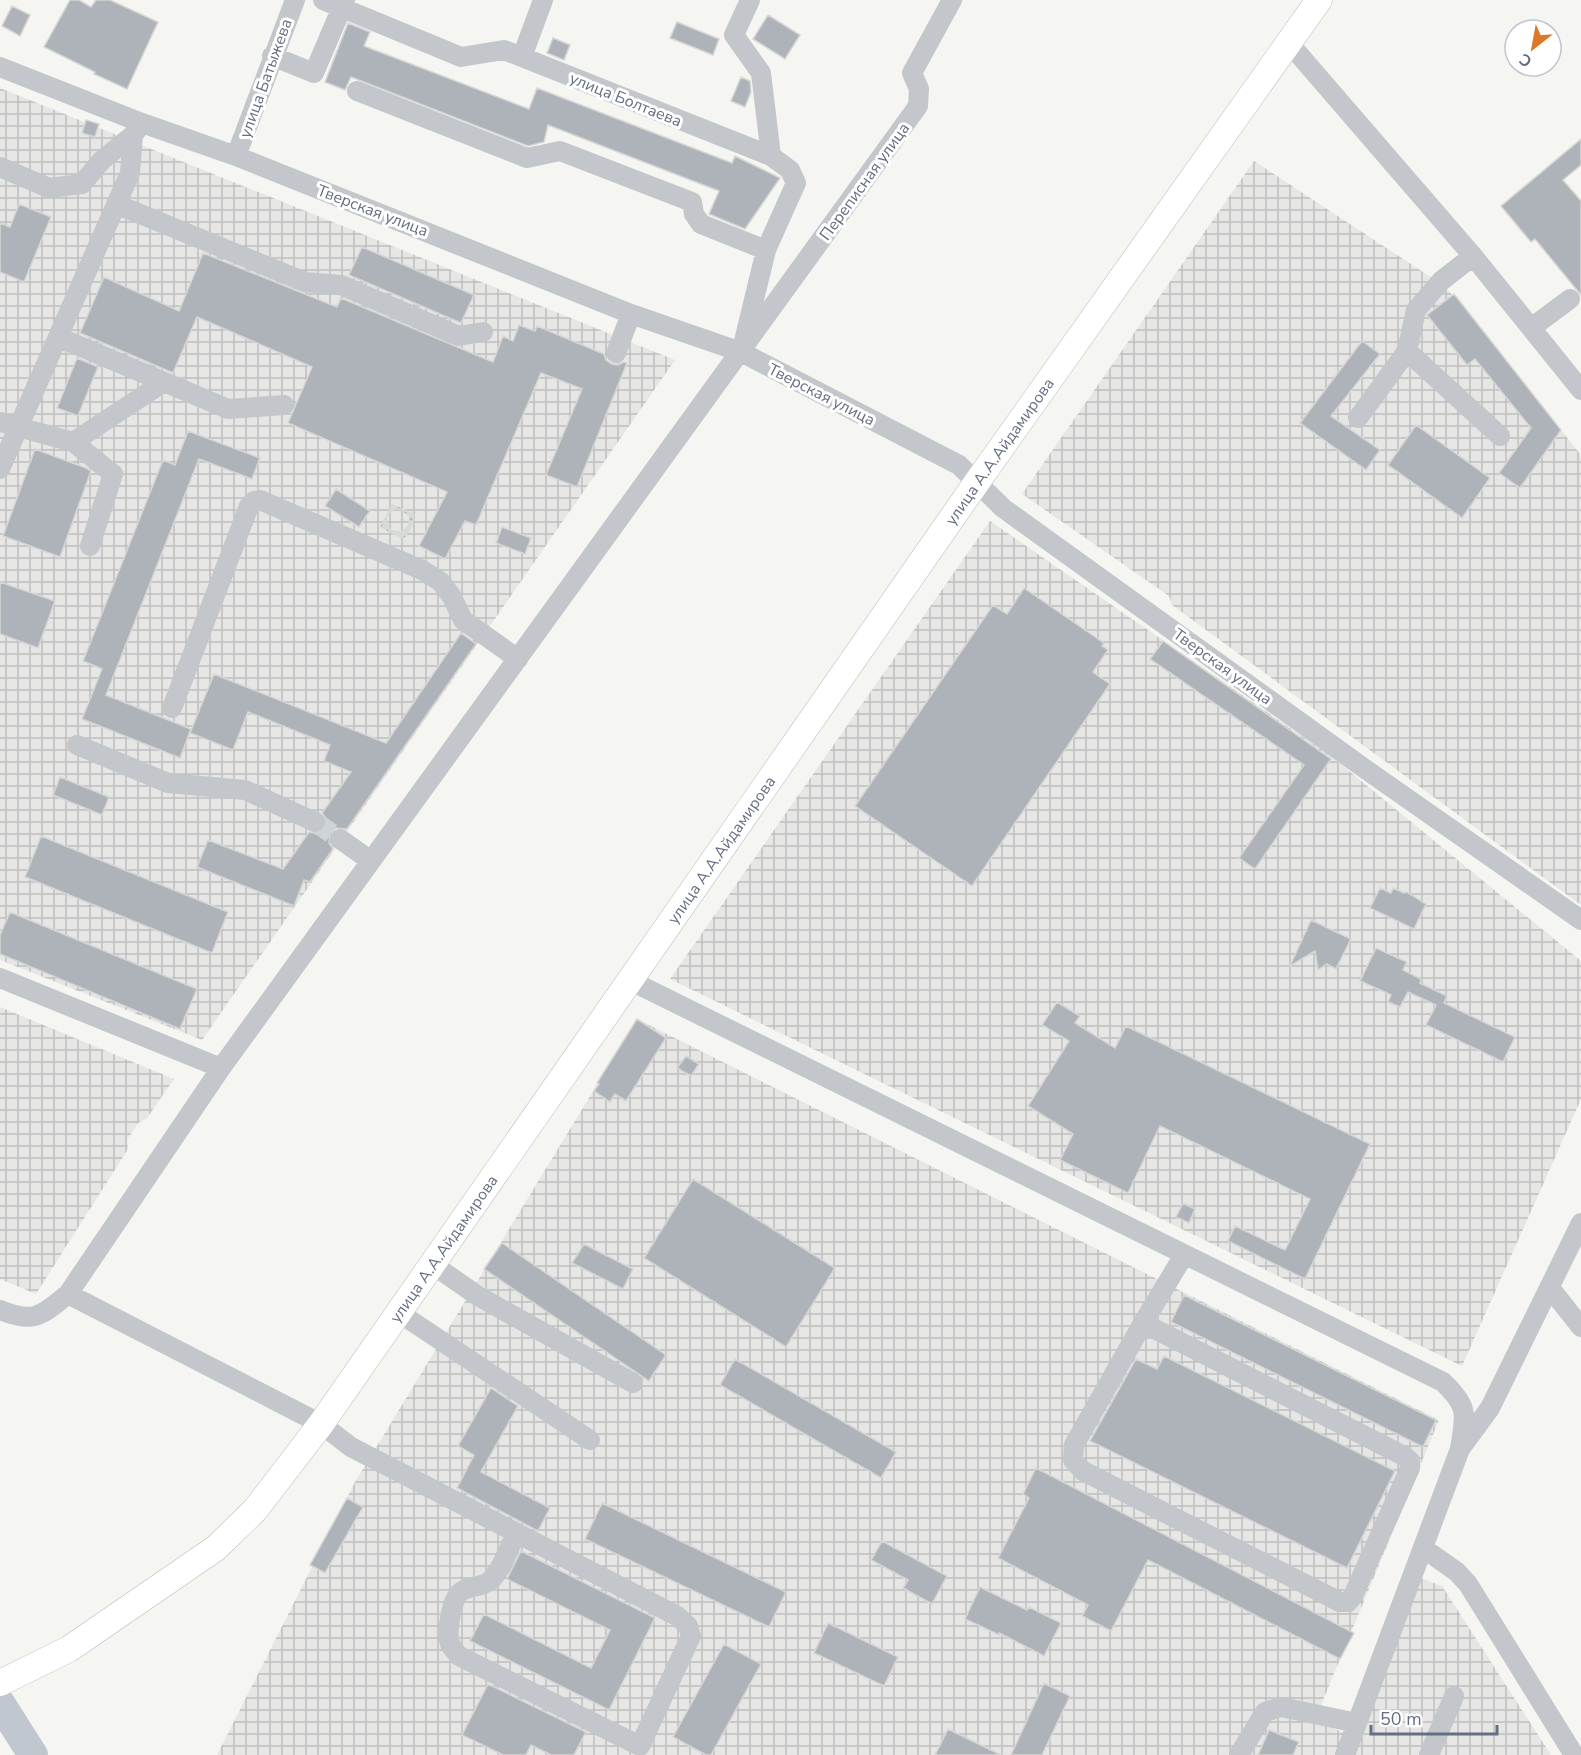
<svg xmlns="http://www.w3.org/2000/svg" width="1581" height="1755" font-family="'Nunito Sans',sans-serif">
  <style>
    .industrial { fill: url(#industrial-grid) }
    .grass { fill: url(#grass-dots); fill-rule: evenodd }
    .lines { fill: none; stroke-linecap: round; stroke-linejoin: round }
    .river { stroke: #c0c7ce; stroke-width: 30 }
    .building { fill: #aeb3ba; stroke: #d6d7d5; stroke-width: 1.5 }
    .minor-tunnel { stroke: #d1d4d6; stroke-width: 20; stroke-dasharray: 20 10; stroke-linecap: butt }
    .major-casing { stroke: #b6b9be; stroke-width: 27 }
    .minor { stroke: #c3c6ca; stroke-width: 20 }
    .major { stroke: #fff; stroke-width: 26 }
    .labels { text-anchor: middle; stroke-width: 6; stroke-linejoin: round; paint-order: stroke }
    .street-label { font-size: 16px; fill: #656f83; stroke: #fff }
  </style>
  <defs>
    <pattern id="industrial-grid" width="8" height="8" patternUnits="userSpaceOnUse" patternTransform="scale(1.5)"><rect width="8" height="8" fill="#e6e6e5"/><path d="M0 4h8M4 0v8" fill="none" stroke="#bebfbf"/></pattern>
    <pattern id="grass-dots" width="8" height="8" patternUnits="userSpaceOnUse" patternTransform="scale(1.5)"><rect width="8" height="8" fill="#d5dcd3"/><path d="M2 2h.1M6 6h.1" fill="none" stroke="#b0b7b1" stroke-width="1.8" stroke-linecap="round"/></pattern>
  </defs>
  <rect width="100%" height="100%" fill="#f5f6f2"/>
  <!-- industrial -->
  <path class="industrial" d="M0,88l675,272 -473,680 -202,-80z
    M1254,161l175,115 12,5 140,174v450l-409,-300 -3,-9 -147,-102z
    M990,521l342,236 249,204v138l-119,267 -792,-387z
    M0,1007l174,72 -27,39 -9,5 -11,17 1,9 -92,145 -36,-15z
    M637,1019l802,401 -125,302 44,15 63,-159 21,8 109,169h-1334l138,-273z"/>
  <!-- grass -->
  <path class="grass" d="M392,504l21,9c4,8 -4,20 -9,25h-4l-20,-11zM396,509l5,1 8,6 -1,10 -8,6 -10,-3 -4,-9 2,-5z"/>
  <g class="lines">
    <!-- river -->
    <path class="river" d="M0,1703l33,52"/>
  </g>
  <!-- building -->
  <path class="building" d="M70,0h9l12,7 5,-7h14l48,22 -31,67 -33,-15 1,-2 -51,-25z
    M12,6l18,9 -10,21 -18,-10z
    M768,15l32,20 -15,24 -32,-20z
    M677,22l42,17 -6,16 -43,-17z
    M348,23l22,9 -6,14 165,63 8,-21 195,75 3,-7 45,22 -35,51 -36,-15 10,-23 -171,-66 -4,17 -16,4 -177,-69 -6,13 -20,-8z
    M553,38l17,7 -6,15 -17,-7z
    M741,77l9,4 1,11 -6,15 -14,-6z
    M86,120l13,4 -4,13 -13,-4z
    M1581,139v26l-18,15 18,21v94l-46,-56 -4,3 -30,-36z
    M19,204l32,13 -27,65 -24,-10v-49l10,4z
    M362,247l112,48 -13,28 -112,-48z
    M203,253l134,54 4,-9 152,64 10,-26 10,5 6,-16 16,6 2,-5 67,28 2,6 6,4 6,1 6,-3 3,1 -50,124 -31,-12 36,-86 -41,-16 -65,152 -11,-4 -20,38 -26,-13 28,-54 -159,-69 24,-56 -115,-50 -24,56 -93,-40 24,-56 75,34z
    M1454,294l107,136 -41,58 -21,-15 32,-45 -56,-69 -8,6 -40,-50z
    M1362,341l18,13 -49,62 49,34 -14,20 -66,-47z
    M77,358l21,9 -20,49 -21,-8z
    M1416,425l74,53 -28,40 -74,-53z
    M188,431l72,27 -8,21 -53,-20 -93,236 85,34 -11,29 -98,-39 20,-50 -19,-8 80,-201 12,5z
    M35,449l51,19 5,3 -31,86 -57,-21z
    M336,489l34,22 -11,16 -34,-21z
    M502,527l29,11 -6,16 -29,-11z
    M0,582l55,19 -17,47 -38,-14z
    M1024,588l80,55 -2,3 6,4 -15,22 17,12 -138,202 -117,-80 138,-201 14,9z
    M461,633l15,11 -129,185 -11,-1 -6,5 -1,10 4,6 -23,33 -6,-2 -10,26 -97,-39 11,-27 75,29 26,-37 8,2 9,-7 1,-7 -5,-7 29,-41 -27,-11 6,-16 -82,-33 -15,38 -43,-17 24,-59 172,69z
    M1163,641l168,118 -76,110 -16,-11 65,-93 -154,-106z
    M60,777l49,20 -7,18 -49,-20z
    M41,836l187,76 -16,41 -187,-76z
    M1380,888l11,5 2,-5 11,5 3,-1 19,12 -12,25 -44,-21z
    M10,912l187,77 -17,40 -180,-75v-19z
    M1311,920l40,19 -15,30 -9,-5 -9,6 -3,-19 -25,15z
    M1376,948l31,14 -4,8 18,9 -1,4 27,13 -3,7 71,34 -12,25 -77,-37 10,-20 -28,-13 -8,15 -12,-5 3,-7 -31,-14z
    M1057,1002l23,14 -5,7 40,25 11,-22 244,118 -65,135 -77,-38 7,-15 50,24 25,-51 -150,-73 -32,67 -68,-33 13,-26 -45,-28 41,-65 -27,-16z
    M637,1019l29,19 -40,63 -11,-7 -5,8 -16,-11 5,-7 -2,-1z
    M686,1056l13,8 -8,12 -14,-8z
    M693,1179l142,89 -49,79 -142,-89z
    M1183,1203l12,6 -6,14 -13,-6z
    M502,1243l164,112 -17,26 -165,-112z
    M584,1244l49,25 -10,20 -51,-26z
    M1184,1295l252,125 -13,27 -252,-125z
    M1164,1356l231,115 -48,97 -257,-127 46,-82 21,10z
    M735,1359l161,93 -15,26 -161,-93z
    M491,1388l27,18 -37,66 69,36 -12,23 -81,-43 17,-33 -16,-9z
    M1036,1468l318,165 -14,26 -192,-99 -37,71 -29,-15 6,-11 -90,-47 31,-60 -6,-4z
    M347,1498l16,9 -38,66 -15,-8z
    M602,1503l184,89 -17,35 -184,-88z
    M882,1541l65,35 -15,28 -29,-16 5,-8 -37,-20z
    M521,1551l134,67 -46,92 -139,-69 14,-27 107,54 19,-38 -103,-51z
    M980,1587l47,23 2,-3 32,16 -17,33 -45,-23v2l-34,-16z
    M828,1623l70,34 -14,29 -70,-33z
    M724,1644l37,20 -50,91h-5l-33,-18z
    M1044,1683l26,13 -28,59h-31z
    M488,1684l98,48 -12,23h-23l-20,-10 -5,10h-23l-41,-20z
    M948,1729l53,26h-66z
    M1269,1730l30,12 -6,13h-35z"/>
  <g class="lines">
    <!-- minor-tunnel -->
    <path class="minor-tunnel" d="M315,822l25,17"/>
    <!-- major casing -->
    <g class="major-casing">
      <g id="major">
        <path id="s1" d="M0,1683l69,-34 147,-101 39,-38 66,-86 656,-942 342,-482"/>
      </g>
    </g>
    <!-- minor -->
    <path class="minor" d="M323,0l138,57 43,-7 267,106 19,14 6,13 -30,67 -22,91
      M750,0l-16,35 27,38 10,83
      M1289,43l184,213 108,134
      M272,56l42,17 31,-73
      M522,57l21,-57
      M0,67l142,56 94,33 395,158 110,38 218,113 44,43 365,263 213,149
      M357,91l170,67 33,-7 132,51 2,12 7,10 65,26
      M236,156l59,-156
      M0,167l49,21 33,-4 20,-24 31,-25 4,-5
      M116,204l189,78 36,3 118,51 24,-4
      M1473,256l-32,25 -25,29 -9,41 93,85
      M1531,328l39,-29
      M58,337l170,72 56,-4
      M616,353l15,-39
      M1358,418l49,-67
      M0,422l73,20 91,-60
      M73,442l40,32 -23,72
      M0,469l130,-296 3,-38
      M172,708l77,-202 5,-5 6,-1 162,70 19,12 11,15 11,23 55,39
      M77,745l91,38 77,7 70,32
      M340,839l31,22
      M0,978l221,90
      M629,980l814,402c27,26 22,32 17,67l-115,306
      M432,1264l46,32 155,87
      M1550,1288l31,39
      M0,1310c34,14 41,6 68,-16
      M398,1312l192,128
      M1143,1323l261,133 6,5v7l-57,128 -5,6h-8l-257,-131 -10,-11 1,-15 69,-122 41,-68
      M1460,1449l30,-41 91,-185
      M516,1533c-7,15 -13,34 -24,46 -9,9 -21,6 -30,12 -11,6 -16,42 -12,53 2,4 6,8 9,12l181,90 51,-110 -3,-10 -11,-10 -326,-169 -30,-23 -253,-130 153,-226 697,-962 1,-17 -7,-16 40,-73
      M1423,1548l34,24 11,12 106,171
      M1239,1755l26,-43 16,-5 76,16
      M1429,1755l25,-59"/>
    <!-- major -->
    <use href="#major" class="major"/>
  </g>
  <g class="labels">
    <!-- street labels -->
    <g class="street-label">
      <text transform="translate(265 78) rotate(-70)" y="6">улица Батыжева</text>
      <text transform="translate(626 99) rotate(22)" y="6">улица Болтаева</text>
      <text transform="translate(864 181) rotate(-54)" y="6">Переписная улица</text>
      <text transform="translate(373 210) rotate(21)" y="6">Тверская улица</text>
      <text transform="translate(822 394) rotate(27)" y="6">Тверская улица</text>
      <text dy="6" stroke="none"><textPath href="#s1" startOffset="1604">улица А.А.Айдамирова</textPath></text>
      <text transform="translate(1223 666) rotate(36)" y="6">Тверская улица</text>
      <text dy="6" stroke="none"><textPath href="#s1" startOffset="1118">улица А.А.Айдамирова</textPath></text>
      <text dy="6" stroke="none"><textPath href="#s1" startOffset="632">улица А.А.Айдамирова</textPath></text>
    </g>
  </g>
  <!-- north arrow -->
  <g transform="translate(1533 48) rotate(211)"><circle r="28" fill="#ffffff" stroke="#c1c5cd" stroke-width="1.5"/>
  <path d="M0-4.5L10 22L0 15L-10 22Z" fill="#e07727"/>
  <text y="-9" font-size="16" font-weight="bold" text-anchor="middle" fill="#656f83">С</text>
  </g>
  <!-- scale -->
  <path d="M1371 1725v9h126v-9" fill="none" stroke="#656f83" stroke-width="3"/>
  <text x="1380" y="1725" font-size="18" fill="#656f83" stroke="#ffffff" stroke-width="4.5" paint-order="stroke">50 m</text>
</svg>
